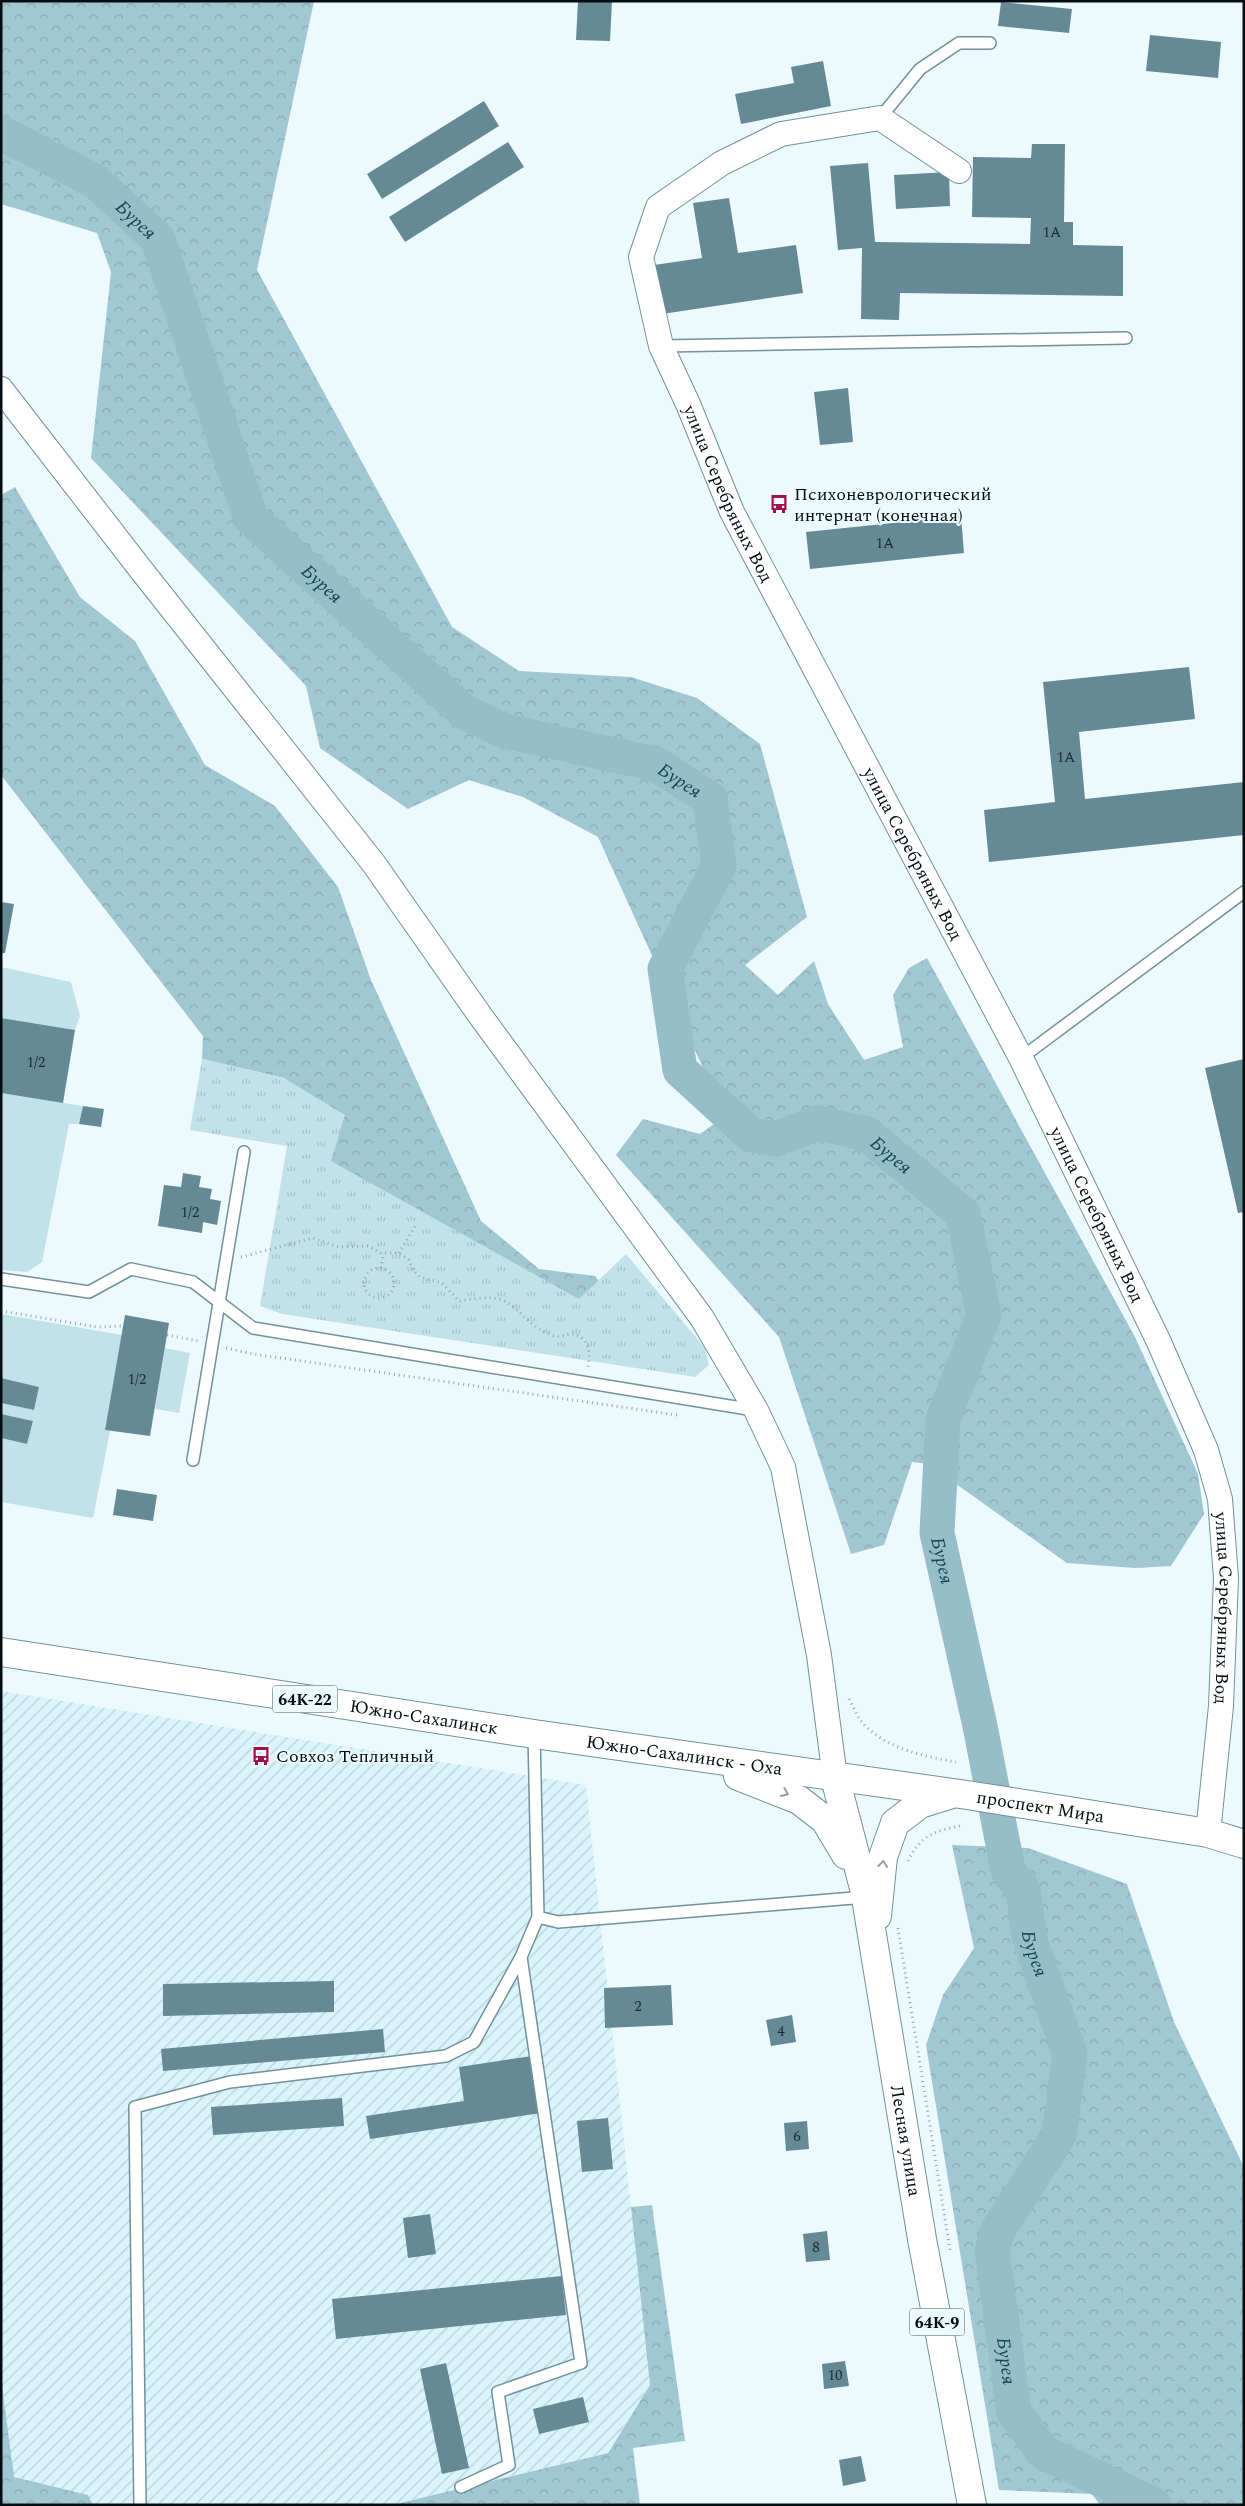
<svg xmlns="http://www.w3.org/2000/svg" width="1245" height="2506" font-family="Spectral,serif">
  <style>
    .industrial { fill: url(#industrial-furrows) }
    .grass { fill: #c1e2eb }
    .forest { fill: url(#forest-crowns) }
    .park { fill: url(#park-tufts) }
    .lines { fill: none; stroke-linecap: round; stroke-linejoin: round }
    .river { stroke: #97bdc8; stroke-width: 35 }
    .building { fill: #658a95 }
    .service-casing { stroke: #71919b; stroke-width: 14 }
    .minor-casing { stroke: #71919b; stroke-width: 26 }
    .primary-casing { stroke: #71919b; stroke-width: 30 }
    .path { stroke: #99a5a9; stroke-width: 3; stroke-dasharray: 1 4; stroke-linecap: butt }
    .service { stroke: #fff; stroke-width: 11 }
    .minor { stroke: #fff; stroke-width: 24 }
    .primary { stroke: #fff; stroke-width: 28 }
    .oneway { stroke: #9a9ea0 }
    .labels { text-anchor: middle; stroke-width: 4; stroke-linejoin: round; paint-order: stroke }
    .number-label { font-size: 15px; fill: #1c2c32 }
    .shield { fill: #ecfafe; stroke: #495458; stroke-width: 1 }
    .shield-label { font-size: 16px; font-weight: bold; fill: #030d11 }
    .street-label { font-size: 18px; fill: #030d11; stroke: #ecfafe }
    .poi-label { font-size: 18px; fill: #030d11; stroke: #ecfafe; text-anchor: start }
    .water-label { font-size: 19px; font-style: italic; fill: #0f4754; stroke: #ecfafe }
  </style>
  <defs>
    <pattern id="industrial-furrows" width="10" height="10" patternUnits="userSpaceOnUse" patternTransform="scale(1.25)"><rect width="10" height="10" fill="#daf4fc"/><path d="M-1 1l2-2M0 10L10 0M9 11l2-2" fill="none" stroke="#b9d0d7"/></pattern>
    <pattern id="forest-crowns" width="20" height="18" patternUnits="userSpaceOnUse" patternTransform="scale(1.25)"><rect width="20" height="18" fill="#a1c7d3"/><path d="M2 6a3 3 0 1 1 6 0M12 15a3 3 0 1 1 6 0" fill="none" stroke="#89aab4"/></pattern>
    <pattern id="park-tufts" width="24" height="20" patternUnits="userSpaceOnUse" patternTransform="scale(1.25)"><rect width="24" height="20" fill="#c1e2eb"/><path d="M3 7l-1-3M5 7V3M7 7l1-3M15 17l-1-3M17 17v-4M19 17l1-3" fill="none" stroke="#a4c1c8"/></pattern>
  </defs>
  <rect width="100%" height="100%" fill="#ecfafe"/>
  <!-- industrial -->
  <path class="industrial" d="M1,1691l585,94 64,600 -43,68 -215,52h-391z"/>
  <!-- grass -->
  <path class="grass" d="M1,967l70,15 9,34 -5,14 -74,-12z
    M1,1093l82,13 -4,18h-10l-27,138 -15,10 -26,-2z
    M1,1314l121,21 -17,95 5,1 -17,87 -92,-16v-64l26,6 6,-23 -32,-7v-11l33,7 5,-23 -38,-9z
    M165,1348l25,5 -11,60 -24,-4z"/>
  <!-- forest -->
  <path class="forest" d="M1,1h313l-57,269 195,357 67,44 112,6 66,21 63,46 47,173 -62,48 33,30 36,-34 14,43 36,56 39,-13 -10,-52 16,-27 18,-10 208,379 63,137 6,40 -33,52 -36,2 -68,-5 -139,-99 -16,-2 -28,83 -33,9 -72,-217 -163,-182 27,-36 57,15 25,-18 -127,-279 -75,-40 -54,-17 -61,29 -88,-61 -14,-62 -215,-228 20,-186 -14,-39 -96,-29z
    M15,487l65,110 55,44 70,124 70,41 63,81 33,93 110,241 58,48 56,7 41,52 -301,-125 -51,-125 -82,-19 1,-23 -202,-261v-280z
    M952,1845l76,3 99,36 47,138 70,145v338h-144l-8,-11 -93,-4 -73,-445 17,-50 31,-47z
    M652,2205l33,236 -52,7 7,57h-248l216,-52 42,-68 -19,-178z
    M1,2378l13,99 74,18 5,10h-92z"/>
  <!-- park -->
  <path class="park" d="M202,1059l82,19 61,37 -14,46 248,138 47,-45 79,94 4,17 -14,12 -413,-63 -22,-8 27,-160 -97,-16z"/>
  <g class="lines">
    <!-- river -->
    <path class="river" id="s1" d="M1,133l94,48 63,58 93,279 213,194 41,19 151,33 54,35 9,66 -54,104 15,101 71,65 24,4 43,-16 49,11 96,80 21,101 -41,104 -6,114 43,193 28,144 15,21 7,49 40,114 -11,81 -61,95 -6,21 22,161 29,40 111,53"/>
  </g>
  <!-- building -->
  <path class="building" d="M578,1h34l-2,40 -34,-1z
    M1001,2l71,7 -3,24 -71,-7z
    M1150,35l71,7 -3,36 -72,-7z
    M823,61l8,45 -90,18 -6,-30 59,-11 -3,-16z
    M484,101l15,25 -117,73 -15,-25z
    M508,142l16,25 -119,75 -16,-25z
    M1032,144h33l-1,78h9v23l50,1v50l-223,-3 -1,27 -38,-1 1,-71 -24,2 -8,-84 38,-3 7,79 155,2 1,-26 -59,-1 1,-60 58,1z
    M949,172l1,34 -54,3 -2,-34z
    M729,198l9,55 58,-8 7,48 -141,21 -8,-49 48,-7 -9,-55z
    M848,388l5,54 -33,3 -6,-53z
    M961,516l3,37 -154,16 -4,-37z
    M1189,667l6,52 -116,13 6,67 159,-17v53l-255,27 -5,-52 71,-8 -12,-120z
    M1,902l13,2 -9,49h-4z
    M1,1018l74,12 -12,73 -62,-10z
    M1244,1059v153l-6,1 -33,-145z
    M83,1106l21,3 -3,18 -22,-3z
    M183,1173l18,3 -2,11 13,2 -2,10 11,2 -4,24 -14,-3 -1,11 -44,-7 6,-41 17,2z
    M125,1315l44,8 -19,113 -45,-6z
    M1,1378l38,9 -5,23 -33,-7z
    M1,1414l32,7 -6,23 -26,-6z
    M117,1489l40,6 -4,26 -40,-6z
    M334,1981v31l-171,4v-32z
    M671,1985l2,40 -68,3 -1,-40z
    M792,2015l4,27 -25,4 -5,-26z
    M383,2029l2,23 -222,19 -2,-22z
    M532,2056l9,57 -171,26 -4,-23 98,-15 -5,-34z
    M342,2098l2,28 -131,9 -2,-28z
    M608,2118l5,51 -31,3 -5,-51z
    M807,2121l2,28 -23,2 -2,-28z
    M430,2214l6,40 -28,4 -5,-40z
    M827,2231l3,29 -24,2 -3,-28z
    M562,2276l4,39 -230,24 -4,-40z
    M845,2361l4,25 -25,3 -2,-25z
    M446,2363l23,105 -27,6 -22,-105z
    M583,2397l6,25 -50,12 -6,-25z
    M861,2456l5,25 -23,5 -4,-26z"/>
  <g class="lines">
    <!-- service casing -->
    <g class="service-casing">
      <path id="service" d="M880,118l40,-49 39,-26h31
        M661,346l465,-8
        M1021,1058l223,-166
        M1,1279l88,13 42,-23 62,13 60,46 501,82
        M193,1460l51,-308
        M538,1917l20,5 308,-25
        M461,2487l48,-22 -11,-73 83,-29 -60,-406 17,-40 -4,-183
        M140,2505l-5,-398 95,-25 216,-26 28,-14 47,-85"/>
    </g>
    <!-- minor casing -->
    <g class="minor-casing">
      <g id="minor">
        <path id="s2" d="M959,171l-79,-53 -99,16 -59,29 -64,44 -17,50 20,89 27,58 44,108 289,546 137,282 48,110 14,49 6,79 -5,128 -13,127"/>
        <path d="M1,389l141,182 232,293 105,150 223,304 54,92 27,57 36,188 16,123"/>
      </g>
    </g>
    <!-- primary casing -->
    <g class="primary-casing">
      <g id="primary">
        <path id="s3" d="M1,1652l533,82 433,61 241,38 36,11"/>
        <path d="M738,1776l61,24 26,20 21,35"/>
        <path id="s4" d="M835,1778l30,114 57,347 50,266"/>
        <path d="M877,1916l6,-59 12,-34 25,-19 29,-9"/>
      </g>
    </g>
    <!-- path -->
    <path class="path" d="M399,1253l18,-30
      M241,1257l72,-19 26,9 29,-1 13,7h18l10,7 4,10 7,7 22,6 17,18c14,-2 36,-7 49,2 15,10 23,24 43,32 12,5 20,-7 32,4 8,7 6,20 5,29
      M364 1283a15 15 0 1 1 30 0a15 15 0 1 1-30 0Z
      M381,1268l3,-15
      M1,1311l96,16 26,-1
      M167,1335l31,6
      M226,1348l27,6 424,61
      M849,1699c4,7 7,15 11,21 23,28 62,36 96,42
      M908,1861c12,-25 26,-30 52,-35
      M898,1928l52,322"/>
    <!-- service -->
    <use href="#service" class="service"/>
    <!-- minor -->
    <use href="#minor" class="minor"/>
    <!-- primary -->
    <use href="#primary" class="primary"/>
  </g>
  <!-- one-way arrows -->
  <defs><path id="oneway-chevron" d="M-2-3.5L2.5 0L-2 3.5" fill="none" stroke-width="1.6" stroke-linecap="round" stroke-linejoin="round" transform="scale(1.25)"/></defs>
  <g class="oneway">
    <use href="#oneway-chevron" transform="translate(785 1793) rotate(23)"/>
    <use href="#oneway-chevron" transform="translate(883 1864) rotate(-83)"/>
  </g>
  <!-- icons -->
  <defs>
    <g id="bus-bare" transform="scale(1.5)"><path d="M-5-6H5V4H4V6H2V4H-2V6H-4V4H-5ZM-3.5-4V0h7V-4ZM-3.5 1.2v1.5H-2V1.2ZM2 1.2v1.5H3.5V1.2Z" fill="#a50e48" stroke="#ecfafe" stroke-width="2.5" paint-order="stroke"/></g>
  </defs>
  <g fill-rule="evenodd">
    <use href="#bus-bare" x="779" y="504"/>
    <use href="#bus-bare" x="261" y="1756"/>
  </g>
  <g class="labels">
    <!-- number labels -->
    <g class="number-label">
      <text x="1052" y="237">1А</text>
      <text x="885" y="548">1А</text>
      <text x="1066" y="762">1А</text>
      <text x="36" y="1067">1/2</text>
      <text x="190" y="1217">1/2</text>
      <text x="137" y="1384">1/2</text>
      <text x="638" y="2011">2</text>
      <text x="781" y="2036">4</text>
      <text x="797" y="2141">6</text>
      <text x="816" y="2252">8</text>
      <text x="835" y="2380">10</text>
    </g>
    <!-- shield labels -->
    <g class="shield">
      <rect x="272.5" y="1685.5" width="65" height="27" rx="4"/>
      <rect x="909.5" y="2308.5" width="55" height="27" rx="4"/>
    </g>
    <g class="shield-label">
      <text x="305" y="1705">64К-22</text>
      <text x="937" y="2328">64К-9</text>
    </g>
    <!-- street labels -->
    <g class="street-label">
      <text dy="6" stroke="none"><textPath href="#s2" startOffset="645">улица Серебряных Вод</textPath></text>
      <text dy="6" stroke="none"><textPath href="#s2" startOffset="1050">улица Серебряных Вод</textPath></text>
      <text dy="6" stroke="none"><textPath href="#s2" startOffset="1455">улица Серебряных Вод</textPath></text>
      <text dy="6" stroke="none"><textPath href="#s2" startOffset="1875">улица Серебряных Вод</textPath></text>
      <text dy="6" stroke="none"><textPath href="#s3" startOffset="428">Южно-Сахалинск</textPath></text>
      <text dy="6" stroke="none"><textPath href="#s3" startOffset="691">Южно-Сахалинск - Оха</textPath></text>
      <text dy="6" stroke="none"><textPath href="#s3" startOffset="1051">проспект Мира</textPath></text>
      <text dy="6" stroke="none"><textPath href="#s4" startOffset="370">Лесная улица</textPath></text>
    </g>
    <!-- poi labels -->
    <g class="poi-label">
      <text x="794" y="500">Психоневрологический<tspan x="794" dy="21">интернат (конечная)</tspan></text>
      <text x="276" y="1762">Совхоз Тепличный</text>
    </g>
    <!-- water labels -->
    <g class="water-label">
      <text dy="7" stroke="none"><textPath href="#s1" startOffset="162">Бурея</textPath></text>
      <text dy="7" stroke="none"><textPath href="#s1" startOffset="582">Бурея</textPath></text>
      <text dy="7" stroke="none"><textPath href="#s1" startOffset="1002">Бурея</textPath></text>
      <text dy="7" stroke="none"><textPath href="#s1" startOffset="1572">Бурея</textPath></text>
      <text dy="7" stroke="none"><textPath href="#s1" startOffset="2022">Бурея</textPath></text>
      <text dy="7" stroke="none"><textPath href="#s1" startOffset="2428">Бурея</textPath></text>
      <text dy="7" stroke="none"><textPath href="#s1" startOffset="2862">Бурея</textPath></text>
    </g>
  </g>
  <!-- border -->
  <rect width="1245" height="2506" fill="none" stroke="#030d11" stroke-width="5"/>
</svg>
